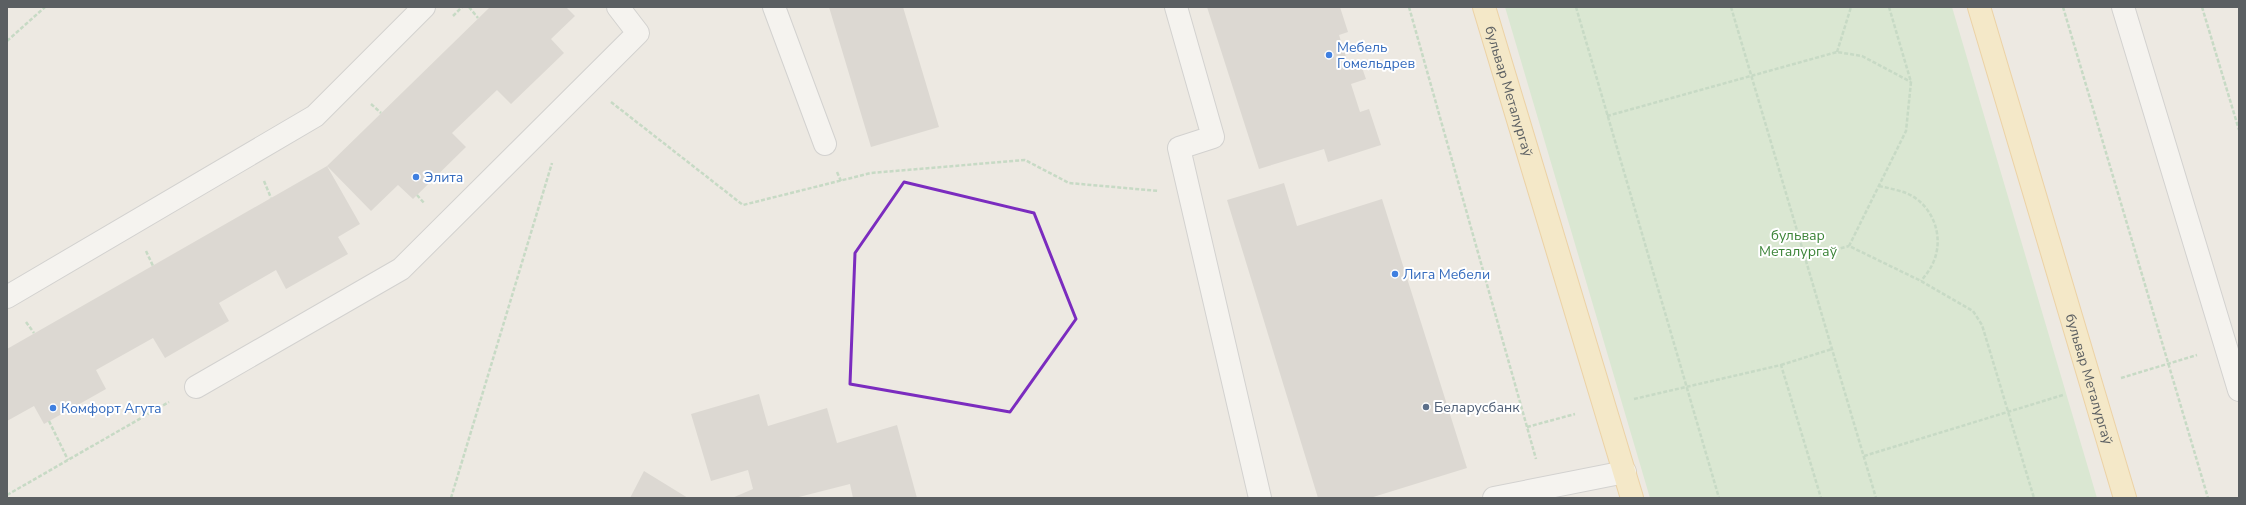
<svg xmlns="http://www.w3.org/2000/svg" width="2246" height="505" font-family="'Nunito Sans',sans-serif">
  <style>
    .green { fill: #c3e4bf }
    .building { fill: #c8c4bf }
    .lines { fill: none; stroke-linecap: round; stroke-linejoin: round }
    .minor-casing { stroke: #b3b5b9; stroke-width: 24 }
    .major-casing { stroke: #ebb65d; stroke-width: 24 }
    .path { stroke: #9ac7a2; stroke-width: 2.5; stroke-dasharray: 4 2; stroke-linecap: butt }
    .minor { stroke: #fff; stroke-width: 22 }
    .major { stroke: #fce6a8; stroke-width: 22 }
    .marked { fill: none; stroke: #7b2cbf; stroke-width: 3; stroke-linejoin: round }
    .shop-dot { fill: #3f7fe0; stroke: #fff; stroke-width: 1.5 }
    .service-dot { fill: #5c6f8a; stroke: #fff; stroke-width: 1.5 }
    .labels { text-anchor: middle; stroke-width: 4; stroke-linejoin: round; paint-order: stroke }
    .shop-label { font-size: 14px; fill: #366cbe; stroke: #fff; text-anchor: start }
    .street-label { font-size: 14px; fill: #5b5f62; stroke: #fff }
    .park-label { font-size: 14px; fill: #3c8438; stroke: #fff }
    .service-label { font-size: 14px; fill: #4e5e75; stroke: #fff; text-anchor: start }
  </style>
  <rect width="100%" height="100%" fill="#ede9e2"/>
  <!-- green -->
  <path class="green" d="M1505,7h447l145,491h-447z"/>
  <!-- building -->
  <path class="building" d="M490,7h76l9,9 -24,23 13,14 -53,51 -14,-14 -45,43 14,14 -53,52 -15,-14 -27,26 -44,-45z
    M829,7h74l36,120 -68,20z
    M1207,7h133l8,25 -9,3 9,28 11,-4 7,20 -15,5 9,28 9,-3 12,36 -53,17 -4,-13 -65,20z
    M327,166l33,58 -22,13 10,17 -62,35 -10,-19 -57,33 10,18 -64,37 -12,-20 -57,32 10,19 -62,35 -10,-18 -27,15v-72z
    M1284,183l13,43 85,-27 85,269 -97,30h-52l-91,-298z
    M759,394l9,32 59,-18 10,35 60,-18 20,73h-64l-3,-14 -55,14h-63l21,-9 -5,-19 -37,11 -20,-67z
    M644,471l44,27h-58z"/>
  <g class="lines">
    <!-- minor casing -->
    <g class="minor-casing">
      <path id="minor" d="M774,7l51,137
        M1176,7l37,130 -34,11 81,350
        M2123,7l116,383
        M7,297l308,-181 109,-109
        M196,387l205,-118 237,-236 -20,-26
        M1494,498l131,-26"/>
    </g>
    <!-- major casing -->
    <g class="major-casing">
      <g id="major">
        <path id="s1" d="M1484,7l148,491"/>
        <path id="s2" d="M1979,7l146,491"/>
      </g>
    </g>
    <!-- path -->
    <path class="path" d="M469,7l9,11
      M1409,7l127,452
      M1576,7l143,491
      M1731,7l145,491
      M1889,7l22,75 -5,49 -57,115 72,35 52,30 9,14 52,173
      M2063,7l145,491
      M2202,7l37,123
      M453,16l9,-9
      M7,41l38,-34
      M1837,52l14,-45
      M611,102l132,103 128,-32 154,-13 44,23 90,8
      M371,104l10,9
      M1607,116l230,-64 25,4 49,26
      M837,172l4,9
      M264,181l7,17
      M1879,186c9,2 19,4 27,7 27,11 39,44 27,70 -3,7 -8,13 -12,18
      M417,195l7,8
      M146,251l7,15
      M1806,258l43,-12
      M26,322l8,11
      M1781,365l51,-16
      M2121,378l76,-23
      M1634,399l147,-34 40,133
      M49,421l19,39
      M1527,427l48,-13
      M1864,456l199,-61
      M7,495l162,-93
      M451,498l101,-335"/>
    <!-- minor -->
    <use href="#minor" class="minor"/>
    <!-- major -->
    <use href="#major" class="major"/>
  </g>
  <!-- marked area -->
  <path d="M0 0H2246V505H0ZM904,182l130,31 42,106 -66,93 -160,-28 5,-131z" fill="#ede9e2" fill-opacity=".55" fill-rule="evenodd"/>
  <path class="marked" d="M904,182l130,31 42,106 -66,93 -160,-28 5,-131z"/>
  <!-- markers -->
  <g class="shop-dot">
    <circle cx="1329" cy="55" r="4"/>
    <circle cx="416" cy="177" r="4"/>
    <circle cx="1395" cy="274" r="4"/>
    <circle cx="53" cy="408" r="4"/>
  </g>
  <circle class="service-dot" cx="1426" cy="407" r="4"/>
  <g class="labels">
    <!-- shop labels -->
    <g class="shop-label">
      <text x="1337" y="52">Мебель<tspan x="1337" dy="16">Гомельдрев</tspan></text>
      <text x="424" y="182">Элита</text>
      <text x="1403" y="279">Лига Мебели</text>
      <text x="61" y="413">Комфорт Агута</text>
    </g>
    <!-- street labels -->
    <g class="street-label">
      <text dy="5" stroke="none"><textPath href="#s1" startOffset="88">бульвар Металургаў</textPath></text>
      <text dy="5" stroke="none"><textPath href="#s2" startOffset="388">бульвар Металургаў</textPath></text>
    </g>
    <!-- park labels -->
    <g class="park-label">
      <text x="1798" y="240">бульвар<tspan x="1798" dy="16">Металургаў</tspan></text>
    </g>
    <!-- service labels -->
    <g class="service-label">
      <text x="1434" y="412">Беларусбанк</text>
    </g>
  </g>
  <!-- border -->
  <rect width="2246" height="505" fill="none" stroke="#5b5f62" stroke-width="16"/>
</svg>
